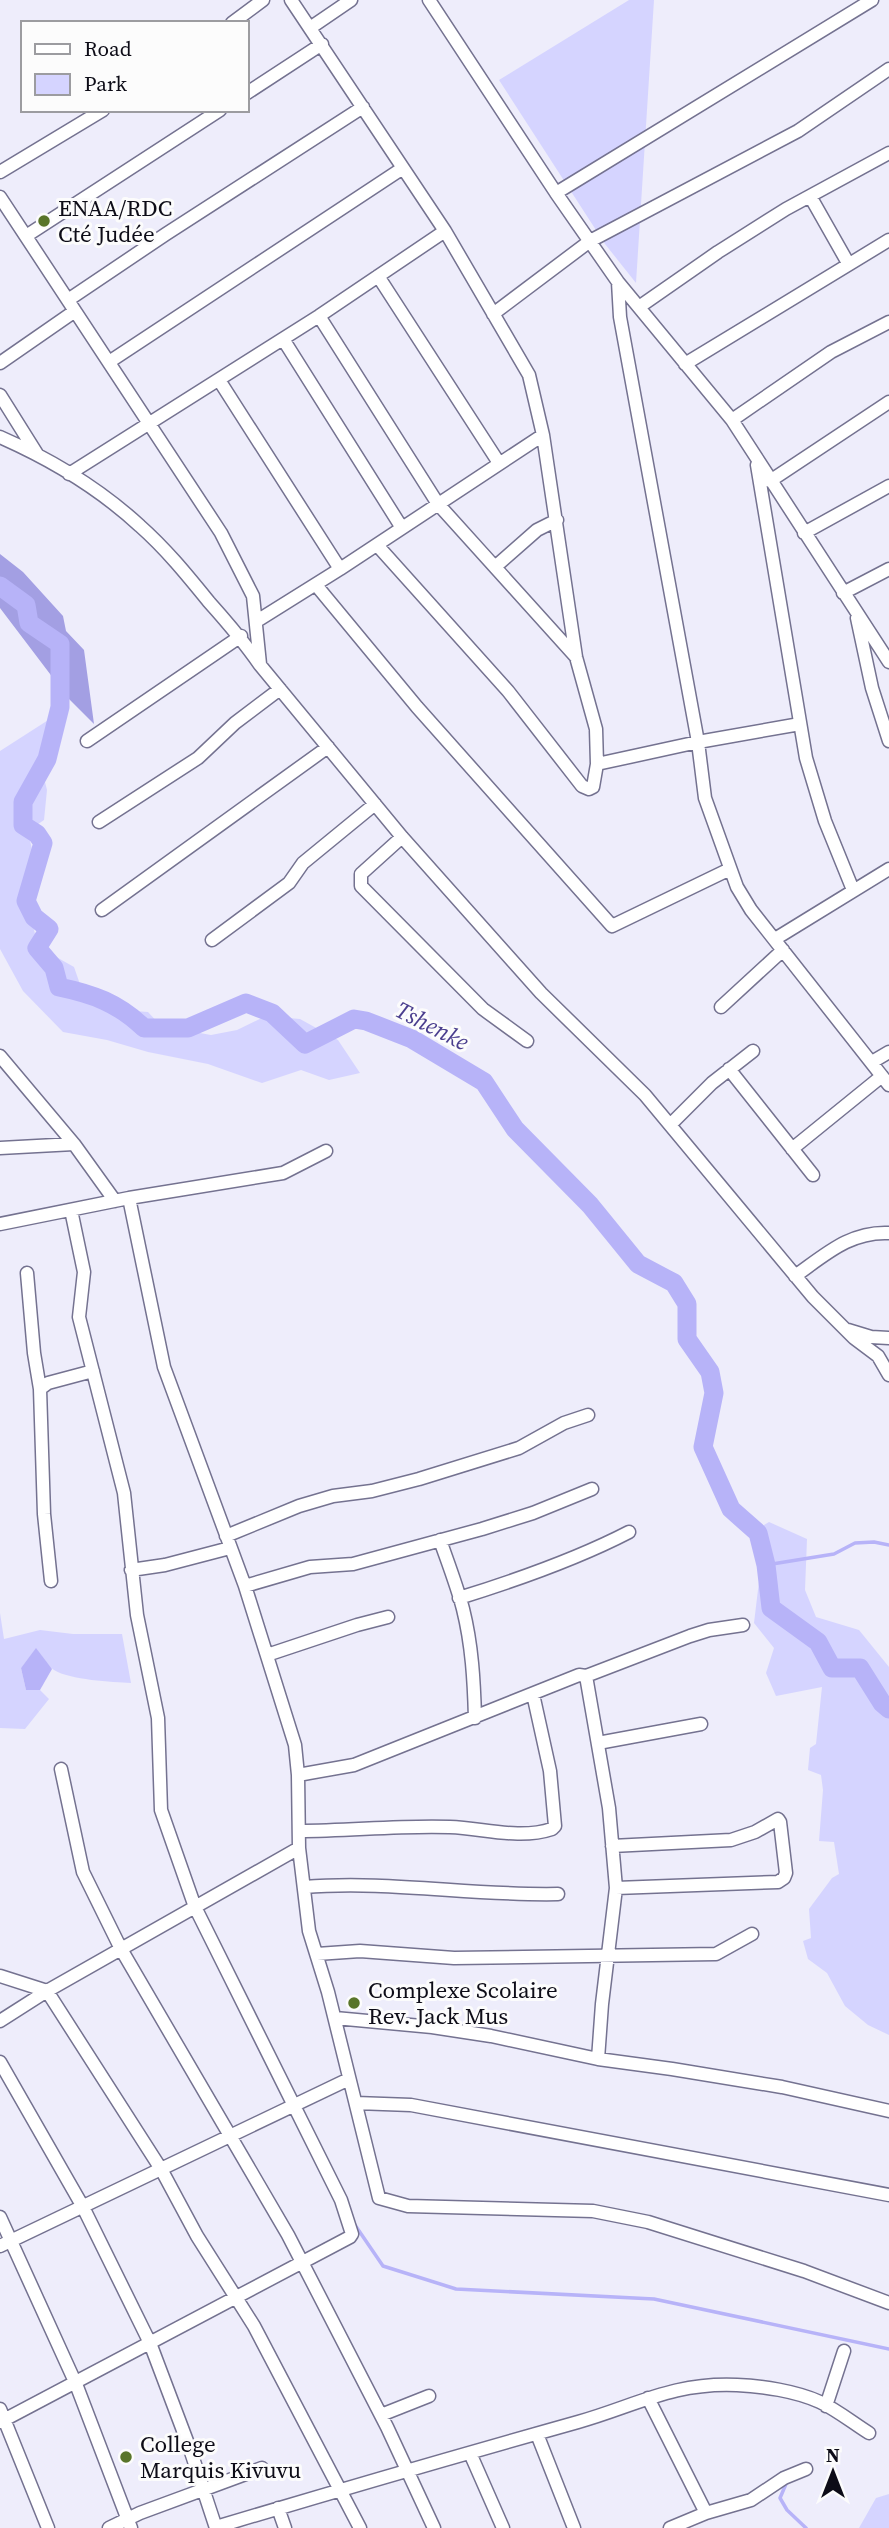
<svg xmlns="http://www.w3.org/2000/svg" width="889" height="2528" font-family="'Source Serif 4',serif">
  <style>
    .green { fill: #d5d4ff }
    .forest { fill: #a39fe3 }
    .water { fill: #b7b3f8 }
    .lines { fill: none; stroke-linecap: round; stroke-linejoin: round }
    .stream { stroke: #b7b3f8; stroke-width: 3.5 }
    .river { stroke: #b7b3f8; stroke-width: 19 }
    .street-casing { stroke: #747290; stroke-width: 15 }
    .street { stroke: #fff; stroke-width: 12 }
    .poi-dot { fill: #59752a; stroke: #fcfcfc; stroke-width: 2.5 }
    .labels { text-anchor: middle; stroke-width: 6; stroke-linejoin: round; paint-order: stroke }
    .poi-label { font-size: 23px; fill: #0d0c17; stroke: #fcfcfc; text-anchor: start }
    .water-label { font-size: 24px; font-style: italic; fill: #4a3e8e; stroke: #fcfcfc }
  </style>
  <rect width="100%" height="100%" fill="#eeedfb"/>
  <!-- green -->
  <path class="green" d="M629,0h25l-18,283 -31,-39 -106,-164z
    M53,717l7,14 -21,27 8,32 -3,30 -16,11 8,37 -12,20 11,46 16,20 23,13 8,23 40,20 26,2 13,14 50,9 26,-5 29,-14 34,3 38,21 22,33 -31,7 -28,-10 -39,13 -54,-19 -60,-12 -41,-12 -44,-8 -40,-41 -23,-42v-198z
    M769,1522l38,17 -2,51 11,27 43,13 30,37v368l-21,-10 -23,-19 -18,-33 -19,-14 -5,-18 8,-3 -2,-29 23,-31 7,-4 -5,-32 -15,-1 4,-51 -2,-15 -13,-5 2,-22 6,-4 6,-57 -46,9 -10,-23 8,-25 -20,-25 6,-50 -11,-39z
    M0,1613l4,26 36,-9 33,4h49l9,49c-19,-1 -61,-3 -77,-13 -7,-5 -12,-14 -18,-21l-15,19 5,22h14l9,9 -24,30 -25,-1z
    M889,2494v34h-30l17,-30z"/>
  <!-- forest -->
  <path class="forest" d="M0,554l23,18 40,44 3,15 18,19 10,74 -25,-25 -69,-91z"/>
  <!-- water -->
  <path class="water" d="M36,1648l16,21 -12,21h-14l-5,-22z"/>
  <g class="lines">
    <!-- stream -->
    <path class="stream" d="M766,1565l68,-11 21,-11 19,-1 15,3
      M355,2225l28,41 73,23 198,10 235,50
      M786,2484l-6,14 7,12 19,18"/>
    <!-- river -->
    <path class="river" d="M0,586l26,19 3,18 31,21v63l-13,52 -24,43v23l14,9 6,9 -17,58 8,16 15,12 -12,19 17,20 5,19c34,7 59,16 85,41h44l58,-25 26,10 33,31 49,-25 12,2 46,18 72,43 31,47 75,76 48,59 36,19 13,21v35l23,33 4,21 -11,54 28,62 27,24 8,32 5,43 47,34 14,26h28l22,35 7,6"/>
    <!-- street casing -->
    <g class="street-casing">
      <path id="street" d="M291,0l154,231 84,144 14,60 33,222 20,72 1,35 -4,23 -4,2 -7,-3 -74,-95 -131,-146
        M429,0l127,193 62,89 114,138 157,242
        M232,23l31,-23
        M310,28l41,-28
        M247,93l75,-49
        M0,172l103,-62
        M556,193l316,-193
        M810,196l38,67
        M0,197l221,336 32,63 7,68
        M26,236l194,-126
        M378,276l121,187
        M618,282l2,35 78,425 7,56 32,89 14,23 138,175
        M68,300l98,-66 197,-127
        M639,307l79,-55 68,-43 103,-56
        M493,314l97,-73 208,-110 91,-62
        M319,316l119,188 138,153
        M283,339l119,189
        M109,362l294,-194
        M0,363l75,-52
        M685,364l204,-124
        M219,380l121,189
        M0,395l37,59
        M732,420l99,-68 58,-30
        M0,437c50,22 100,52 140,89 26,23 47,49 69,76 18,20 35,40 51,63l142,172 139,156 104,102 168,202 41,41 24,18 11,19
        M757,465l49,293 19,63 28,69
        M69,474l250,-158 126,-85
        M770,481l119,-79
        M804,533l85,-47
        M495,567l42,-37 20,-10
        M316,585l101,122 195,219 118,-57
        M843,593l46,-24
        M857,618l15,70 17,53
        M257,621l83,-52 203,-134
        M87,741l154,-105
        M597,764l101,-22 102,-18
        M99,822l99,-64 37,-35 45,-34
        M402,837l-41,37v12l122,123 44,32
        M102,910l226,-163
        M775,939l114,-70
        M212,940l77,-57 14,-20 72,-59
        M721,1007l62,-57
        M0,1056l74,88 41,57
        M872,1062l17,-10
        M729,1069l84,106
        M670,1125l42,-42 41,-32
        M0,1148l74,-4
        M792,1149l90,-73
        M129,1198l35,169 81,219 50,159 3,30 1,73 10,83 19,61 51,206 29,8 185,5 55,11 156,49 85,32
        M0,1224l129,-26 154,-25 43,-22
        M27,1273l7,80 6,36
        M795,1276c30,-21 55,-45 94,-43
        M848,1330l23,7 18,1
        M226,1536l73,-30 34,-10 39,-5 47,-12 100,-31 45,-25 24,-8
        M440,1540c8,23 17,46 23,69 9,36 11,72 12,109
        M131,1570l34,-5 65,-17
        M51,1581l-7,-67 -4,-125 8,-6 45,-12
        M245,1586l65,-19 43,-3 129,-35 51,-16 59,-24
        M459,1598c58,-18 116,-38 170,-66
        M267,1655l90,-30 31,-8
        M586,1676l23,132 7,80 -14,116 -4,55
        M598,1743l103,-19
        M61,1769l22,103 38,77 167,286 99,192 47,101
        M298,1775l56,-10 225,-90 7,1 104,-40 19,-6 34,-5
        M299,1831c51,0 101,-6 151,-4 33,1 69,13 102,2l3,-3 -5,-55 -17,-77
        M612,1846l119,-6 24,-8 23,-13 2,3 6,51 -2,5 -6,4 -162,6
        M304,1887c85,-7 169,9 254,7
        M317,1954l43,-3 94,7 262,-4 36,-20
        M0,1976l47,15 114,178 36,67 57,90 106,202
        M335,2018l97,9 59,9 107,23 74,10 110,18 107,24
        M0,2021l47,-30 252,-143
        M0,2062l83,145 67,136 40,106 26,79
        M356,2103l55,2 478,90
        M0,2217l76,167 55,144
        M0,2246l349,-167
        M648,2398l58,115
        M826,2406l18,-55
        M0,2409l48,119
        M381,2415l48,-19
        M0,2422l350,-185 2,-3 -11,-34 -146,-293 -34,-97 -3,-92 -21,-103 -13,-122 -45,-176 5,-45 -13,-62
        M537,2434l37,94
        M470,2453l33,75
        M278,2508l7,20
        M216,2527c120,-36 241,-71 362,-105 57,-16 95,-40 159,-37 25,1 59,6 83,17 17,8 33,21 49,31
        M109,2528l31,-15 122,-45
        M670,2528l36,-15 45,-13 33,-22 22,-9"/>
    </g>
    <!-- street -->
    <use href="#street" class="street"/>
  </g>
  <!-- markers -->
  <g class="poi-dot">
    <circle cx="44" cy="221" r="7"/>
    <circle cx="354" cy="2003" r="7"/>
    <circle cx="126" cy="2457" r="7"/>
  </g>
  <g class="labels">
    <!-- poi labels -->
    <g class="poi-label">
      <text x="58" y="216">ENAA/RDC<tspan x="58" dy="26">Cté Judée</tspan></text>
      <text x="368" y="1998">Complexe Scolaire<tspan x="368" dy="26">Rev. Jack Mus</tspan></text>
      <text x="140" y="2452">College<tspan x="140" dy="26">Marquis Kivuvu</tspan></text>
    </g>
    <!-- water labels -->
    <g class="water-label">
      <text transform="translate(432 1026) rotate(27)" y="8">Tshenke</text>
    </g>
  </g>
  <!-- legend -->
  <rect x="21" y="21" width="228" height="91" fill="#fcfcfc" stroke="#9c9ca0" stroke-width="2"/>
  <rect x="35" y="44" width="35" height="10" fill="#ffffff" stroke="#9c9ca0" stroke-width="2"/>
  <text x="84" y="56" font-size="21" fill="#0d0c17">Road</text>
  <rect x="35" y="74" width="35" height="21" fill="#d5d4ff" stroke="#9c9ca0" stroke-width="2"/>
  <text x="84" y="91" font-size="21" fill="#0d0c17">Park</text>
  <!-- north arrow -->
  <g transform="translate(833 2472)" stroke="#fcfcfc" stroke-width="5" paint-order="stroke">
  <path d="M0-5L12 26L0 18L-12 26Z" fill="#0d0c17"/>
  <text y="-10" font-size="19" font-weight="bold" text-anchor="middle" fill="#0d0c17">N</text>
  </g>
</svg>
